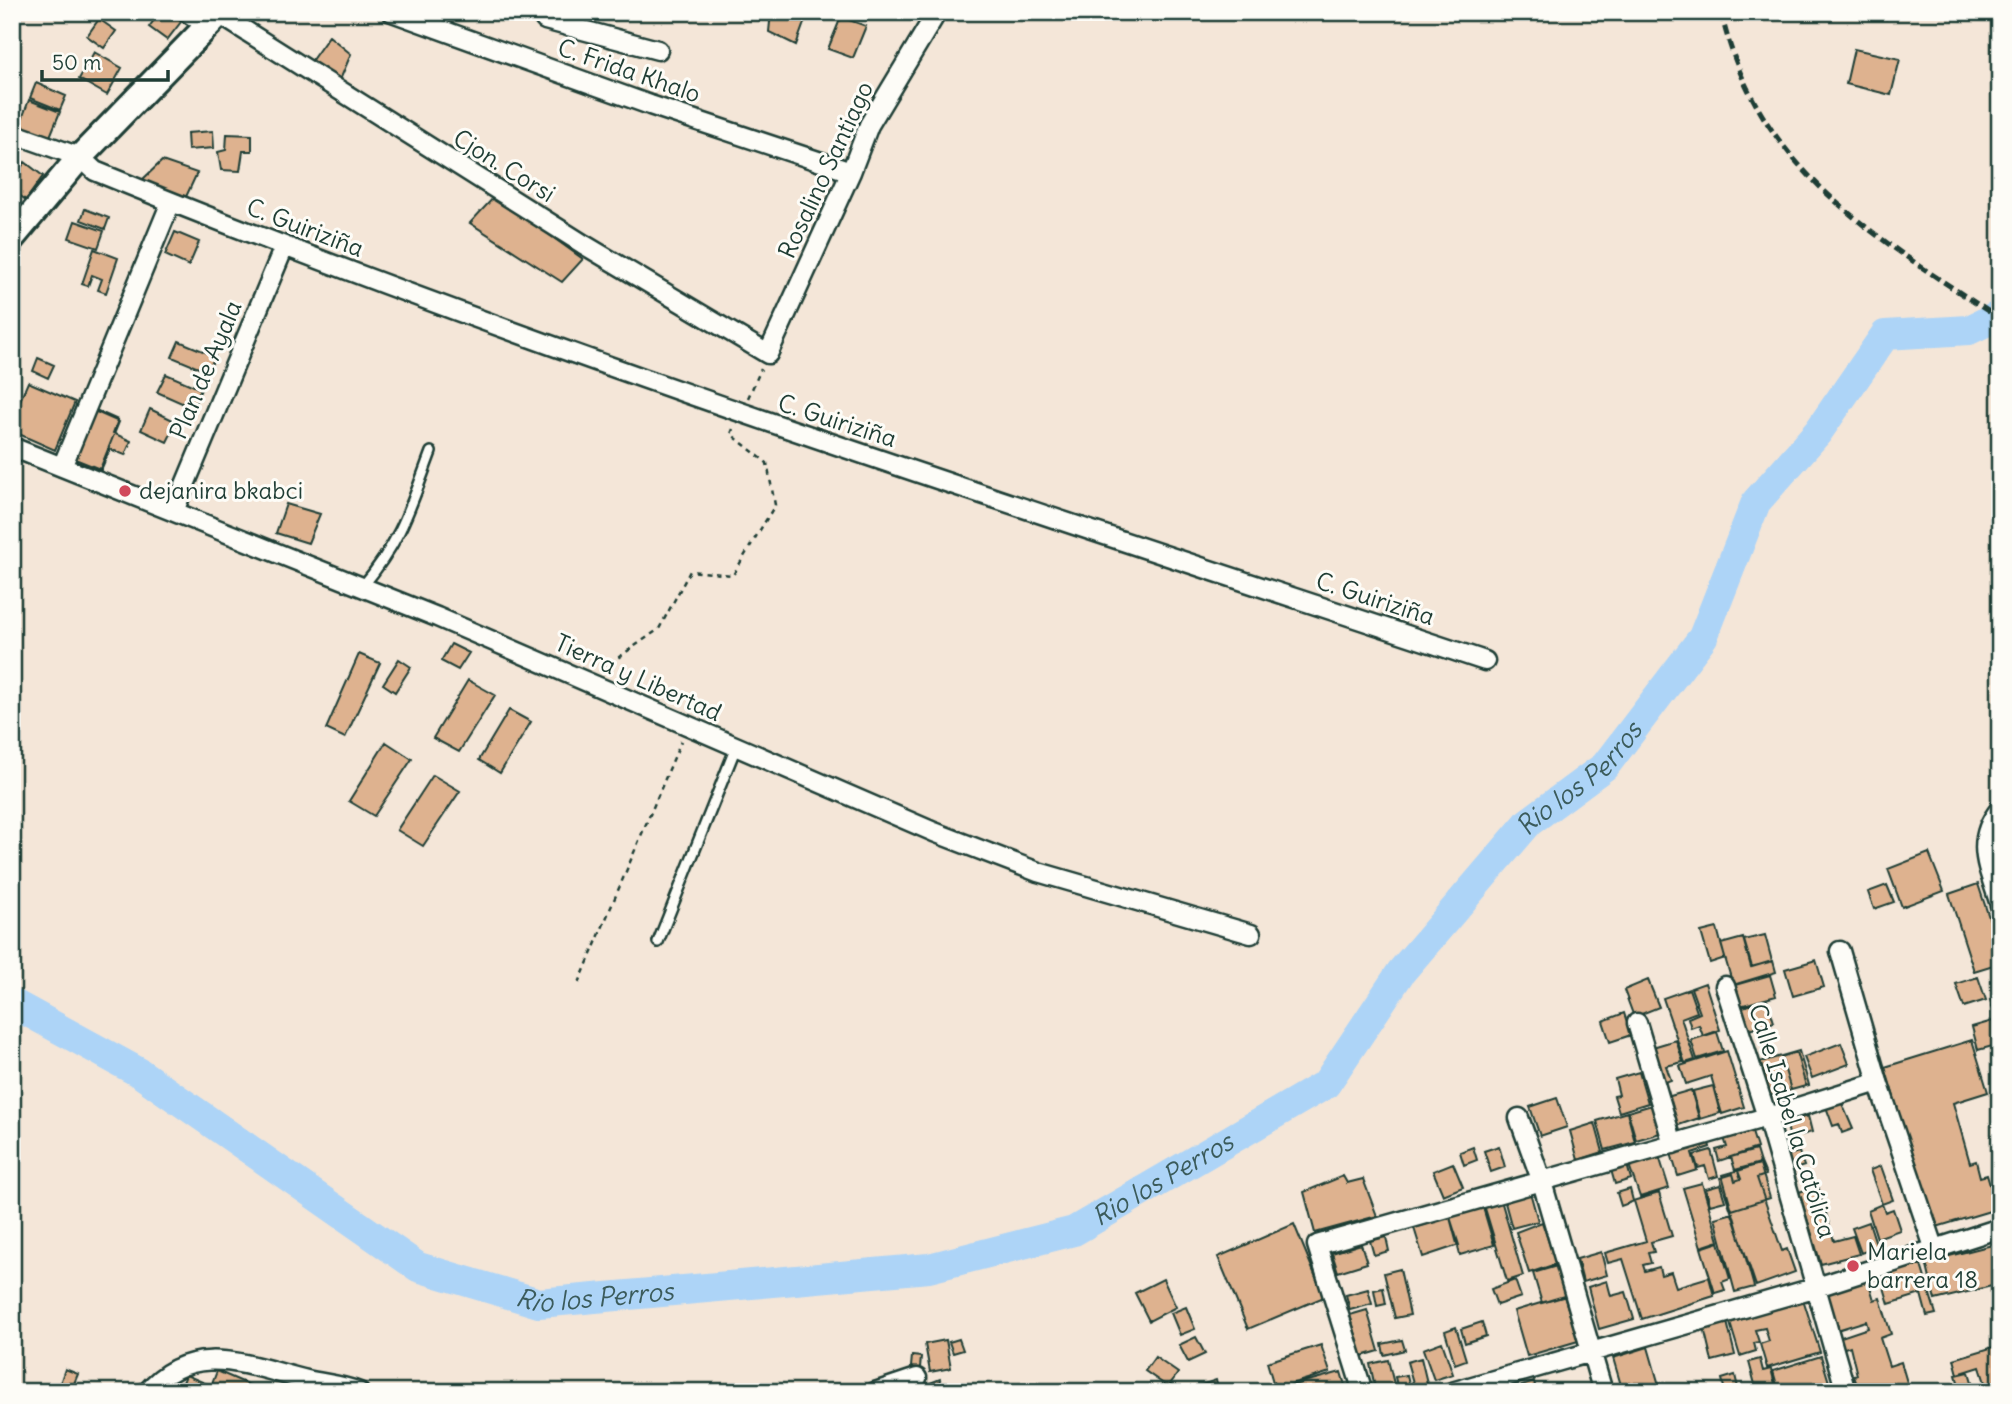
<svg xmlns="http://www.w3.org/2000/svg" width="2012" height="1404" font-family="Delius,sans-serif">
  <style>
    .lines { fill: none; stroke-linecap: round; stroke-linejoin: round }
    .river { stroke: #add4f7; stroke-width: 30 }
    .building { fill: #deb28f; stroke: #1f3d34; stroke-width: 2 }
    .lane-casing { stroke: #1f3d34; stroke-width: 14 }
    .street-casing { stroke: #1f3d34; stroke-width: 23 }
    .secondary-casing { stroke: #1f3d34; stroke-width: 30 }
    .path { stroke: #1f3d34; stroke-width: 2.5; stroke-dasharray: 5 5; stroke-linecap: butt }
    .lane { stroke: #fdfcf7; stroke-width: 9 }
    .street { stroke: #fdfcf7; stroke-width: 18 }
    .secondary { stroke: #fdfcf7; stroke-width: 24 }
    .rail { stroke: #1f3d34; stroke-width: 5; stroke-dasharray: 10 5; stroke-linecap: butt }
    .poi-dot { fill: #d1495b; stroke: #fdfcf7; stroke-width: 2.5 }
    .labels { text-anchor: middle; stroke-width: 6; stroke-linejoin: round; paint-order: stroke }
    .street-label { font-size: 24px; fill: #1f3d34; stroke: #fdfcf7 }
    .poi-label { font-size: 24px; fill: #1f3d34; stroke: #fdfcf7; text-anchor: start }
    .water-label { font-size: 26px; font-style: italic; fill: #3b5b5b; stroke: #fdfcf7 }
  </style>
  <rect width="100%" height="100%" fill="#f4e6d8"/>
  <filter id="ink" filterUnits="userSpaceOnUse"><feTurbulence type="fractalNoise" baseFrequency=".0143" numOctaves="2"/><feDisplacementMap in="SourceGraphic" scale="14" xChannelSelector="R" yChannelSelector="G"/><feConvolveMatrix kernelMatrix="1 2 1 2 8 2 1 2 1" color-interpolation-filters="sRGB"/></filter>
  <g filter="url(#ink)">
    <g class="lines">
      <!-- river -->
      <path class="river" id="s1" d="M12,1003l128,70 278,194 121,36 390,-35 145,-37 252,-147 75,-112 128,-150 76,-56 98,-129 53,-135 62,-70 67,-97 84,-5 31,-15"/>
    </g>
    <!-- building -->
    <path class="building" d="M160,12h16l8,6 -17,22 -18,-13z
      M771,12h37l-12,33 -27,-13z
      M1865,12h22l-1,7z
      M841,17l25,9 -13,32 -25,-9z
      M99,19l17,12 -12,17 -17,-12z
      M329,36l22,18 -11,26 -33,-13z
      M1854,49l46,10 -9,36 -45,-11z
      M94,52l28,16 -15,27 -28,-16z
      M36,83l30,13 -6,14 -30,-12z
      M29,100l31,12 -11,27 -30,-12z
      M213,131l1,17 -26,2 -1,-17z
      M227,134l25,1v16h-9l-3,20 -19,-1 -3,-18 8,-2z
      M162,161l35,12 -12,26 -44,-18z
      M25,162l18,14 -17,24 -14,-10v-19l4,-5 4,3z
      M495,196l88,63 -21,23 -92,-59z
      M85,209l24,9 -4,11 -24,-9z
      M75,221l29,10 -6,17 -29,-10z
      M175,232l24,10 -10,24 -24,-11z
      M94,249l24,9 -12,35 -8,-3 4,-11 -10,-4 -4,11 -6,-2z
      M179,341l36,15 -7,16 -36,-15z
      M38,358l16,7 -6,13 -15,-7z
      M166,374l35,15 -8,19 -36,-16z
      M28,382l47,20 -20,48 -43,-19v-12z
      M91,408l27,12 -5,13 18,8 -6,14 -15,-6 -9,21 -31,-13z
      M150,409l27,13 -10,20 -26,-12z
      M94,411l25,11 -19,47 -25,-10z
      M286,504l34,10 -12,29 -32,-10z
      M451,644l18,9 -11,17 -17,-9z
      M359,654l21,9 -35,75 -19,-9z
      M399,659l12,8 -16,25 -12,-8z
      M468,680l27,15 -36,57 -26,-14z
      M509,710l22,12 -31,51 -21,-13z
      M386,742l26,17 -38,57 -25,-15z
      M433,775l27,16 -37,55 -26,-16z
      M1929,853l15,38 -42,16 -14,-38z
      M1978,884l22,67v12l-26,8 -25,-77z
      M1887,885l7,17 -20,7 -6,-17z
      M1717,928l8,30 -15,5 -9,-31z
      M1765,935l7,26 -20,6 -8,-27z
      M1743,938l8,29 22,-6 3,11 -43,13 -12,-41z
      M1816,960l8,27 -31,9 -8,-27z
      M1770,975l6,21 -36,10 -5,-21z
      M1978,977l8,23 -22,7 -8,-23z
      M1648,980l11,27 -25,10 -10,-27z
      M1705,983l15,47 -17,6 -4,-11 -8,3 -3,-10 12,-5 -9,-25z
      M1689,989l8,23 -16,6 14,42 -10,3 -22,-65z
      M2000,998v46l-22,6 -6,-23 24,-7 -6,-20z
      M1767,1000l7,22 -28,9 -7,-23z
      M1624,1013l7,22 -21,7 -7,-21z
      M1717,1032l6,19 -26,8 -6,-19z
      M1676,1040l7,22 -17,4 5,14 -14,5 -11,-36z
      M1972,1040l16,52 -35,11 17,60 6,-2 4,16 7,-2 3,10 5,-2 5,25 -67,20 -48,-161z
      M1841,1043l8,21 -37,14 -8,-21z
      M1727,1051l17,56 -22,7 -11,-38 -25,8 -6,-18z
      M1799,1051l10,34 -46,13 -10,-34z
      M1796,1052l10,34 -15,4 -10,-33z
      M1639,1072l9,31 -29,9 -5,-16 5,-1 -4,-16z
      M1713,1086l7,27 -20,6 -7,-28z
      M1691,1090l8,28 -23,8 -9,-29z
      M1557,1098l10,29 -27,9 -10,-29z
      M1840,1099l13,30 -11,4 -3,-9 -6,2 -8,-22z
      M1652,1105l8,28 -24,7 -8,-28z
      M1627,1112l8,30 -30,8 -8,-29z
      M1808,1116l4,16 -22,6 -4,-16z
      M1595,1123l8,29 -25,8 -8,-29z
      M1750,1126l7,22 -38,13 -3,-11 11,-3 -4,-12z
      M1708,1139l2,8 -18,6 5,17 -19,6 -8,-26z
      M1499,1146l6,21 -14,5 -7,-21z
      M1473,1147l4,13 -13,5 -4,-13z
      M1711,1150l7,26 -9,3 -4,-13 -7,2 -4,-13z
      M1756,1150l4,13 -25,7 -4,-13z
      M1799,1152l5,14 -12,4 -4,-15z
      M1659,1156l10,32 -29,9 -11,-32z
      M1453,1163l10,24 -20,8 -10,-24z
      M1761,1163l5,12 -9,3 25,73 5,-2 8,23 -39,14 -36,-108 13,-4 2,7 6,-2 -3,-8z
      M1760,1164l10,34 -38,12 -10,-35z
      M1627,1165l4,14 -16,5 -4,-14z
      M1881,1166l12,34 -11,4 -12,-34z
      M1343,1176l4,7 16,-4 14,37 -62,17 -11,-41z
      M1702,1183l17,58 -18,6 -18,-59z
      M1720,1185l5,16 -15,4 -4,-16z
      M1818,1186l16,55 19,-5 6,18 -38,10 -22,-72z
      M1630,1189l3,12 26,-8 13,43 -21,6 3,10 -6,1 3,10 -8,2 2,6 14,-4 2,8 10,-3 5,15 33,-10 5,19 -72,23 -19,-60 -15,4 -3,-10 41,-12 -12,-40 -13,5 -4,-13z
      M1530,1192l8,29 -26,7 -8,-29z
      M1501,1200l22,76 -16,5 -23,-76z
      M1482,1204l12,41 -34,10 -11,-41z
      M1882,1204l3,8 8,-3 7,21 -23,8 -9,-28z
      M1733,1213l21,74 -19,5 -20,-74z
      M1450,1217l9,28 -36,12 -9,-29z
      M1542,1222l14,42 -27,9 -13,-41z
      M1869,1222l8,25 -16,6 -9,-25z
      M1294,1224l30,73 -76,32 -30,-72z
      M1386,1237l3,14 -15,4 -4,-14z
      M1719,1242l11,37 -8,3 3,8 -10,3 -14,-45z
      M2000,1243v41l-65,16 -9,-38z
      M1361,1244l6,19 -29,9 -6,-19z
      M1601,1252l6,23 -24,7 -6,-23z
      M1920,1262l16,52 -9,2 -6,-22 -32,10 -9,-30z
      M1557,1266l9,30 -24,7 -9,-30z
      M1400,1269l10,46 -15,3 -11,-45z
      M1163,1279l13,28 -27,14 -14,-28z
      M1515,1280l6,17 -24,8 -6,-16z
      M1868,1280l6,20 6,-2 11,36 -11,4 9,28 12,-4 7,24 -16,6h-39l-1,-6 5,-1 -3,-9 3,-1 -7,-29 -8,3 -4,-11 30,-10 -2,-7 -29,9 -11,-37z
      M1607,1281l4,15 15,-4 8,27 -35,10 -11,-42z
      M1383,1288l3,16 -9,2 -3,-16z
      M1368,1289l4,15 -22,6 -4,-15z
      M2000,1289v13l-5,2 -4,-12z
      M1564,1296l14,45 -51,15 -13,-45z
      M1803,1299l17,53 -53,16 -7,-24 9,-3 -4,-13 -10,2 4,12 -5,1 2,8 -16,5 -10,-33z
      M1186,1307l9,22 -15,6 -9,-22z
      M1367,1310l12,41 -17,5 -12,-41z
      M1482,1322l4,14 -21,7 -4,-14z
      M1727,1322l8,33 -23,6 -8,-33z
      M1456,1327l10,33 -11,4 -10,-33z
      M1196,1337l9,17 -17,8 -9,-17z
      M959,1339l4,11 -10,3 -4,-11z
      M946,1340l5,28 -21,4 -5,-28z
      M1402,1340l3,10 -21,5 -2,-11z
      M1442,1342l11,32 -19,6 -11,-31z
      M1321,1345l9,27 -55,17 -8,-27z
      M2000,1345v47h-12l-8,-25 -22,7 -4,-15z
      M1648,1347l13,45h-38l-10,-34z
      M912,1356l9,1 -1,11 -9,-1z
      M1821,1356l11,36h-53l-6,-21z
      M1155,1357l23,16 -10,14 -23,-16z
      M1421,1358l6,25 -13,3 -7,-24z
      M1760,1359l3,12 8,-2 5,19 -19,4 -8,-30z
      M1388,1360l8,32h-20l-6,-28z
      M65,1369l13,5 -7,17 -12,-5z
      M217,1371l37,16 -3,5h-42z
      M1341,1372l6,20h-71l-1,-2z
      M1969,1372l6,20h-14l-5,-17z
      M186,1375l21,9 -4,8h-24z
      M1407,1375l3,13 -12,2 -3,-13z
      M1735,1375l4,17h-14l-3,-13z
      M940,1379l5,13h-29l-1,-3z
      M1216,1380l4,12h-26l-1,-4z
      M1534,1382l3,10h-23l-1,-3z"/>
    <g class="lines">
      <!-- lane casing -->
      <g class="lane-casing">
        <path id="lane" d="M362,587c39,-46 48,-79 69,-135
          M658,942l78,-195"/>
      </g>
      <!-- street casing -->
      <g class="street-casing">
        <path id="street" d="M187,12l21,14
          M392,12l258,93 201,67
          M540,12l5,8 113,30
          M219,14l364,230 185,110 83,-182 18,-47 68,-113
          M12,133l68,24 15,14c455,186 923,335 1390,490
          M12,447l425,170 497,215 104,40 213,62
          M62,467l109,-265
          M174,511l110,-264
          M2000,809c-27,33 -11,59 0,96
          M1840,951l38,131 57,168
          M1725,986l42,131 79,275
          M1637,1023l36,121
          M1519,1118l23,64 61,210
          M147,1392c45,-53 102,-26 160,-12 17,4 35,5 52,12
          M875,1392l42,-14
          M1363,1392l-46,-147 450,-128 111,-35
          M1452,1392l365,-105 183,-59"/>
      </g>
      <!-- secondary casing -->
      <g class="secondary-casing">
        <path id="secondary" d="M12,238l68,-81 141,-145"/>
      </g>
      <!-- path -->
      <path class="path" d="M748,398l13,-29
        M602,669l57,-40 31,-58 43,4 42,-70 -8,-42 -36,-29 2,-5
        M579,983l102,-242"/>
      <!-- lane -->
      <use href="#lane" class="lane"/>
      <!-- street -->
      <use href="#street" class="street"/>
      <!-- secondary -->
      <use href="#secondary" class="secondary"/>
      <!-- rail -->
      <path class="rail" d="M1721,12c35,157 155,225 279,307"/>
    </g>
  </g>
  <!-- markers -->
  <g class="poi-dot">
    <circle cx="125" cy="491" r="7"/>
    <circle cx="1853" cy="1266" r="7"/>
  </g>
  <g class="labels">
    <!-- street labels -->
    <g class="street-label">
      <text transform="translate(629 71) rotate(19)" y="8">C. Frida Khalo</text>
      <text transform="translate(504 166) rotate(32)" y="8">Cjon. Corsi</text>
      <text transform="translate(826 170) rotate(-65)" y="8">Rosalino Santiago</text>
      <text transform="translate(305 228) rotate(21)" y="8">C. Guiriziña</text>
      <text transform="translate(206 370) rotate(-67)" y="8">Plan de Ayala</text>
      <text transform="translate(837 421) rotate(18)" y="8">C. Guiriziña</text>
      <text transform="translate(1375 599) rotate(18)" y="8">C. Guiriziña</text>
      <text transform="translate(638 678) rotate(24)" y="8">Tierra y Libertad</text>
      <text transform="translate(1792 1121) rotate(73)" y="8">Calle Isabel la Católica</text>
    </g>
    <!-- poi labels -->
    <g class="poi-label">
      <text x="139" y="499">dejanira bkabci</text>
      <text x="1867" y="1260">Mariela<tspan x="1867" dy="28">barrera 18</tspan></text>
    </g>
    <!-- water labels -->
    <g class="water-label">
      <text dy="9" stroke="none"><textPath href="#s1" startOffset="1843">Rio los Perros</textPath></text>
      <text dy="9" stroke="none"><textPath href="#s1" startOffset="1255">Rio los Perros</textPath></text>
      <text dy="9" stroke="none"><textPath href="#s1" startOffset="667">Rio los Perros</textPath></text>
    </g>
  </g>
  <!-- margin -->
  <rect width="2012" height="1404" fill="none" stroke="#fdfcf7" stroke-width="42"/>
  <rect x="21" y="21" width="1970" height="1362" fill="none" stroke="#1f3d34" stroke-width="2.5" filter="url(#ink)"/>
  <!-- scale -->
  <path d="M42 70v10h126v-10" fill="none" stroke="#1f3d34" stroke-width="3.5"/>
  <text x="52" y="70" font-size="21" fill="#1f3d34" stroke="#fdfcf7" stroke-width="5" paint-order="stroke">50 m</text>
</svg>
